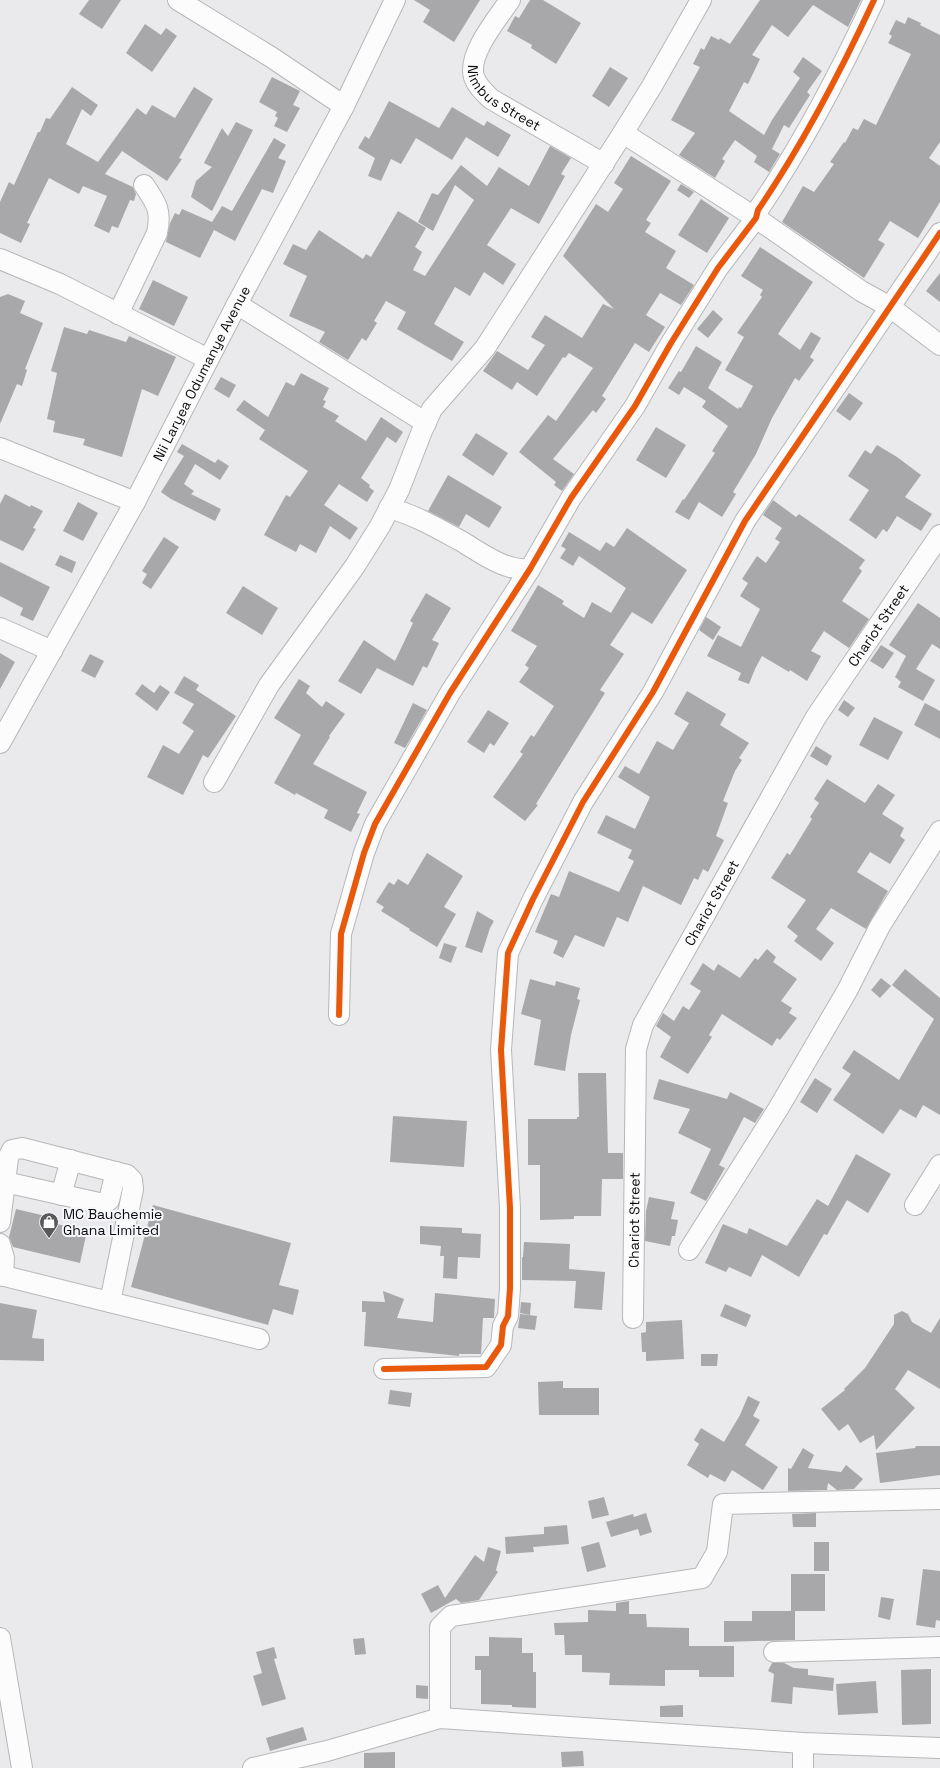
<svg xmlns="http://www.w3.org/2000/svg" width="940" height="1768" font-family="'Space Grotesk',sans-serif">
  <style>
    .building { fill: #a8a8aa }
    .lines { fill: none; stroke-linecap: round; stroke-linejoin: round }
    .minor-casing { stroke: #b7b7b9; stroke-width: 22 }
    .minor { stroke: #fcfcfc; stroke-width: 20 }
    .cycleway-casing { stroke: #f6f7fc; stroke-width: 8 }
    .cycleway { stroke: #e8590c; stroke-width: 6 }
    .labels { text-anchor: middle; stroke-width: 4; stroke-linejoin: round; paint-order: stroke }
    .street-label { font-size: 14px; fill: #0b0b0d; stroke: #f6f7fc }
    .poi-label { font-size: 14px; fill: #0b0b0d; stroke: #f6f7fc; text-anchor: start }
  </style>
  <rect width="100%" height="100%" fill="#eaeaed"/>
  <!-- building -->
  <path class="building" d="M89,0h32l-19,29 -23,-15z
    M414,0h66l-26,42 -31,-20 7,-12z
    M530,0h13l38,23 -25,41 -25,-16 1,-3 -25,-14 8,-15 4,2z
    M760,0h101l-13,27 -35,-22 -25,32 -16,-12 -20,30 8,4 -12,25 -4,-2 -15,29 35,24 8,-15 28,-42 -7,-6 10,-15 19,14 -15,21 3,3 -21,33 -5,-3 -12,24 8,5 -11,18 -15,-10 3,-6 -22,-16 -13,19 3,2 -10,17 -36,-23 16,-22 -24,-13 29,-53 -7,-3 8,-16 3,2 7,-14 8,4 1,-2 10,6z
    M908,17l13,6 -1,2 20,10v107l-11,16 11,8v36l-22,36 -28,-17 -12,19 7,4 -21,34 -82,-56 21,-36 11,6 20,-28 -4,-2 14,-20 1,1 8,-15 5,2 6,-11 12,6 35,-71 -23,-11 4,-7 -3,-2 7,-14 9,4z
    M145,24l16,11 5,-7 11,8 -25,36 -26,-19z
    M610,67l18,11 -19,29 -17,-11z
    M272,77l28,14 -7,14 7,3 -13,24 -13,-6 4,-8 -3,-2 2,-4 -18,-10z
    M72,87l26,18 -7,11 -9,-7 -16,35 32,18 39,-54 9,7 6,-10 23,13 19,-31 19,12 -34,59 3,1 -15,22 -45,-30 -17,23 28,13 3,7 -2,7 -4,-1 -12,28 -6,-2 -3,7 -15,-7 13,-30 -24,-10 -4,8 -30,-16 -22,45 3,1 -9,19 -21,-10v-31l9,-20 5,3 24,-53h2l6,-14 4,1z
    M389,101l50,27 13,-21 32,19 3,-5 24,14 -13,22 -32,-20 -14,23 -36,-22 -15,26 -10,-5 -10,22 -13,-5 7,-18 -17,-10 7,-12 4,3z
    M236,122l17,8 -41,81 -21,-14 5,-16 16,-14 -8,-4 18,-35 6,8z
    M274,138l12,7 -8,13 8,3 -13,32 -11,-4 -27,52 -21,-11 -14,28 -34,-16 4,-19 5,-10 4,2 3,-6 30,13 10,-16 10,5z
    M550,146l21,12 -10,16 4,2 -26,48 -28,-16 -24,37 29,19 -13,21 -19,-13 -14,24 -15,-9 -21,37 30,18 -12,19 -55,-32 9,-17 -20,-11 -12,20 3,2 -11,18 -4,-3 -14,22 -29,-18 6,-10 -36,-16 18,-40 -24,-12 10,-20 13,6 13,-20 44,29 3,-5 5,3 27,-46 28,17 -11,19 7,5 -9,18 12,6 49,-76 -19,-15 -22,46 -15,-9 14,-29 6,2 23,-30 26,21 12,-19 30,19z
    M631,156l40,25 -25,39 5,3 -6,9 31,19 -10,17 28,17 -13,20 -21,-12 -14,22 19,12 -16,25 -14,-9 -33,53 4,3 -10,14 -3,-3 -40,49 21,15 -12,17 -8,-6 2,-3 -37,-30 29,-37 8,6 37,-53 -24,-15 -4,5 -2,-1 -26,39 -20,-14 -5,8 -29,-19 14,-20 31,19 17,-25 -14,-8 14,-22 37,23 21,-34 11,5 -51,-53 33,-52 12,8 15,-23 -9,-6z
    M681,184l13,8 -5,6 -12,-8z
    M701,199l28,19 -22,35 -29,-18z
    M760,247l53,35 -35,52 22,16 11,-18 10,6 -11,19 4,3 -15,21 -4,-3 -23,40 -16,36 -23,38 3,2 -14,23 -23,-15 -10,18 -14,-8 8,-13 1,1 31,-47 -3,-2 16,-25 -26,-19 4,-6 -22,-14 -5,8 -11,-7 11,-17 2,1 15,-26 26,16 -14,26 30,21 1,-2 2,1 12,-22 -28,-16 19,-33 -7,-4 25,-36 -2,-2 3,-5 -22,-14z
    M940,273v29l-14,-11z
    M153,280l35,17 -14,29 -35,-17z
    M8,294l17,7 -5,12 23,10 -18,46 2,1 -5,16 -5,-2 -17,40v-127z
    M713,310l10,9 -15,19 -11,-9z
    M64,327l23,7 2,-4 37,12 3,-6 47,21 -18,39 -16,-7 -20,68 -39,-12 2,-6 -32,-7 2,-11 -8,-2 10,-46 -6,-2z
    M301,373l28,15 -6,12 3,1 -3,6 16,9 -4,5 31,20 15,-24 22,15 -7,11 -9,-6 -26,41 9,7 -1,2 5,4 -7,11 -28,-18 -15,21 34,23 -8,12 -20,-14 -14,27 -16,-9 -4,8 -32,-17 22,-40 4,2 18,-26 -49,-32 6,-9 -29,-20 8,-10 24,17 18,-35 8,4z
    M221,377l15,8 -7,13 -15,-9z
    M849,393l14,10 -13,18 -14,-10z
    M656,427l30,18 -20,33 -30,-18z
    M476,433l32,20 -15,23 -31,-21z
    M182,444l33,19 3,-4 11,7 -9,14 -25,-16 -11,20 10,7 -3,3 30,15 -6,12 -44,-22 -10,-7 23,-36 -7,-4z
    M877,445l20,12 24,18 -16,22 27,17 -11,17 -24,-15 -10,16 -4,-3 -7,10 -27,-19 20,-30 -21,-14 17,-26 6,4z
    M448,475l54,32 -13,21 -23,-14 -7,13 -31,-16z
    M5,494l25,13 1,-2 12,6 -10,17 3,1 -13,22 -23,-11v-36z
    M773,500l23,17 3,-3 66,46 -6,8 3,3 -20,30 27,18 -20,29 -25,-17 -13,20 10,5 -14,25 -17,-11 -1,2 -27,-16 -7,13 -6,15 -11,-4 3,-7 -34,-17 11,-21 23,12 19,-38 -20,-13 8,-13 -6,-4 15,-23 9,7 14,-21 -5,-3 7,-11 -19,-13z
    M78,502l20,11 -15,28 -20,-10z
    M627,528l60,42 -35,54 -20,-12 -22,33 14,9 -24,36 5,3 -69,111 2,1 -13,16 -32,-24 30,-43 -3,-2 11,-17 3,2 20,-31 -35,-24 10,-14 -4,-3 12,-19 -26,-15 27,-46 26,16 -2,3 22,14 8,-16 19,11 15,-25 -47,-32 -6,10 -13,-8 6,-9 -5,-3 8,-14 31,19 6,-9 8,5z
    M164,537l15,10 -28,42 -9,-6 5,-9 -5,-3z
    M60,555l16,7 -4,11 -17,-8z
    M0,562l50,25 -17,34 -13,-6 3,-7 -23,-12z
    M243,586l35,22 -16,27 -36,-22z
    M426,593l25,15 -19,32 7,3 -12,25 -4,-2 -10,20 -36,-18 -16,26 -23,-13 26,-41 31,21 18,-38 -3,-2z
    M918,603l22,15v31l-8,-5 -16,25 19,11 -12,21 -25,-14 3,-5 -6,-5 11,-21 -17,-11z
    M706,617l15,10 -8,13 -14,-10z
    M881,645l13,8 -11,16 -13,-8z
    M0,653l15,9 -15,27z
    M90,654l14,7 -9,17 -14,-7z
    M184,676l15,9 -3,5 40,26 -28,42 -5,-3 -20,40 -36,-18 16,-32 16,9 15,-23 -12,-8 12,-19 -20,-11z
    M299,679l11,7 -4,7 16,14 4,-6 19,13 -16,22 1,1 -17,27 54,28 -10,21 3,1 -9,18 -27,-14 4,-8 -32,-17 -1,2 -21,-12 27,-48 -27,-17z
    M142,684l12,9 6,-8 10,7 -13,19 -22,-17z
    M687,691l39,23 -6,11 29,18 -10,15 3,2 -7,11 -12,30 5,2 -12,33 8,4 -16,32 -5,-3 -5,11 -4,-2 -13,27 -38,-19 -15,36 -11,-5 -13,30 -29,-12 -12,23 -10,-5 5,-12 -23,-9 16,-38 8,3 10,-26 50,21 15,-31 -6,-3 4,-8 -35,-17 9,-18 29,14 15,-32 -32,-20 7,-11 14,8 18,-33 16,9 16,-27 -15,-9z
    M844,700l11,8 -7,9 -10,-7z
    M413,703l14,7 -22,38 -11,-5z
    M925,703l15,8v28l-26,-14z
    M488,710l21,13 -15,23 -4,-3 -6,10 -17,-11z
    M874,717l29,15 -15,28 -29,-15z
    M816,746l16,10 -5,10 -17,-10z
    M827,779l38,24 13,-19 17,11 -13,19 22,14 -4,8 5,4 -15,24 -20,-12 -13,20 31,19 -22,38 -35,-21 -15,21 18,14 -13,18 -27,-20 4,-5 -11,-9 19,-27 -35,-22 16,-25 3,2 22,-36 -2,-2 9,-14 -5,-4z
    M427,853l36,23 -19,31 12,7 -19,33 -28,-17 1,-1 -29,-18 3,-4 -8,-5 13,-20 5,3 4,-6 10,6z
    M477,911l17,10 -4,7 -8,25 -17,-6z
    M444,943l13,4 -6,16 -12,-5z
    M767,949l9,8 -3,5 24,17 -16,22 11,7 -3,5 8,5 -17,22 -3,-2 -5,8 -50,-32 -13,21 3,2 -24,37 -28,-17 11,-20 -15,-11 7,-13 11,8 9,-15 6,4 12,-19 -11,-7 13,-21 11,8 4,-7 22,14 15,-20 3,2z
    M905,969l35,29v117l-17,-10 -7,13 -16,-9 -17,25 -50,-34 18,-26 -9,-6 12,-18 45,30 35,-61 -42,-34z
    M881,978l10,8 -11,12 -9,-8z
    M530,979l25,7 1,-5 24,7 -3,11 3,1 -9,35 -6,36 -31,-6 7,-45 -20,-6z
    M578,1073h28l2,80h15v26h-21l-1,37h-27v3l-34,1v-55h-12v-46h49v-2h2z
    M815,1078l17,11 -15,24 -17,-11z
    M659,1079l68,20 3,-7 34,17 -9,14 -11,-6 -25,48 6,3 -19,33 -16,-8 21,-44 -33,-16 12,-24 -37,-10z
    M393,1116l74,5 -3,46 -74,-5z
    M856,1154l35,20 -23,39 -21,-13 -20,35 -3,-1 -25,43 -37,-22 -11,22 -22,-10 -3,5 -21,-9 18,-39 24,10 2,-6 38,18 30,-47 11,7z
    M649,1197l26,5 -4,17 7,1 -3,16h-3l-2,10 -25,-5 1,-30z
    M153,1205l138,38 -12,42 20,5 -6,25 -20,-6 -5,16 -137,-38z
    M16,1209l42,10 -1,5 30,7 -7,32 -67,-16 -4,-10z
    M420,1226l42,2v5l19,1 -1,24 -22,-1 -1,22 -14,-1 1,-22h-4l1,-10 -21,-2z
    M524,1242l46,2 -1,25 36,3 -3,38 -28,-2 2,-27 -54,-1v-23h1z
    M383,1291l21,8 -7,19 36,4 2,-29 60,6 -1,19h-11l-2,36h-22v2l-95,-10 2,-34h-4v-11l23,1z
    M521,1302l10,1 -1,12 -10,-2z
    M0,1303l37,7 -5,28 12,1v22l-44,-1z
    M725,1304l26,11 -5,12 -26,-11z
    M902,1311l6,3 4,8 19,11 9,-15v71l-32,-19 -13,19 20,19 -39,42 -2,-15 -14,8 -12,-19 -9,7 -18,-22 24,-19 -1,-1 21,-21 29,-44v-9z
    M520,1314l17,2 -2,14 -17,-2z
    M682,1320l2,39 -38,2v-9h-4l-1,-19 5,-1v-10z
    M701,1354h17l-1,12h-16z
    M563,1381v7h36v27h-60l-1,-33z
    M390,1390l22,3 -2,14 -22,-3z
    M748,1396l12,6 -7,14 7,4 -15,25 33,22 -15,23 -31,-20 -7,12 -15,-8 -2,4 -21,-13 12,-21 -5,-4 7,-12 23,14 16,-27z
    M916,1446h24v29l-60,8 -4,-30 39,-5z
    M803,1448l11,7 -6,13 33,4 5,-7 17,14 -9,10 -17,1 -9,-7 -1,7 -39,1v-23l3,1z
    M604,1497l5,18 -17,4 -4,-18z
    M646,1513l6,19 -12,4 -2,-7 -27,8 -5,-15 27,-8 1,3z
    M816,1513v14h-23l-1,-13z
    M567,1525l2,19 -36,3 1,5 -28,2 -1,-17 39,-3v-7z
    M599,1542l7,25 -19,5 -6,-25z
    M814,1542h15v29h-15z
    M488,1547l13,4 -5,19 2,2 -19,28 -18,3 -5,-4 -25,14 -10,-19 17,-9 7,13 30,-43 9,7z
    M923,1569l17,2v50l-4,-1 -1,8 -19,-3z
    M791,1574h34v37h-34z
    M881,1597l13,2 -4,21 -12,-3z
    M629,1601v13h17l1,13 42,1v18h45v31h-35v-7h-34v16l-56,-1 1,-12 -28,-1v-17h-17l-1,-20h-9l-1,-12 34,-1v-12l28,1v-8z
    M752,1611h43v29l-71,2v-21h28z
    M489,1637l33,1v15h11v19h3v36l-24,-1v-2l-31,-1v-34h-6v-14h14z
    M364,1638l2,16 -11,1 -2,-16z
    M274,1647l3,11 -3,1 12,40 -24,7 -9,-30 9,-3 -6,-21z
    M772,1663h12l10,5 14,1v6l26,3 -1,13 -40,-4 -1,17 -21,-2 3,-28 -6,-3z
    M931,1669v55l-29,1 -1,-55z
    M876,1681l2,32 -40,2 -2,-31z
    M416,1685l12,1v13l-12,-1z
    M683,1705v12h-23v-11z
    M303,1727l4,13 -37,11 -4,-13z
    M583,1751l1,15 -22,1 -1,-15z
    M395,1752v16h-31v-15z"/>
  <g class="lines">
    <!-- minor casing -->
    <g class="minor-casing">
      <g id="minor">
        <path d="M178,0l93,57 73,49"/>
        <path id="s1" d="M510,0c-12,18 -43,54 -36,77 3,9 10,15 17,22l113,65"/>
        <path d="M623,133l133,85 105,73 29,16 50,38"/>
        <path d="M0,259l60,25 148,75"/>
        <path d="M237,304l189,119"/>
        <path d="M118,314l39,-81c5,-23 -1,-30 -13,-48"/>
        <path d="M0,448l135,54"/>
        <path d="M389,508c26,7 48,20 72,33 20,12 45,31 69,28"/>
        <path d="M0,628l52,23"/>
        <path id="s2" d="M0,743l135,-241 102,-198 107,-198 51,-106"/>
        <path d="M214,782l55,-97 86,-119 25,-40 19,-36 23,-59 10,-22 53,-61 138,-215 29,-47 49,-86"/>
        <path d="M339,1015l2,-81 23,-81 11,-29 75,-131 80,-124 41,-71 64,-92 36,-63 47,-75 38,-50 2,-8c45,-66 82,-137 116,-210"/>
        <path d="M5,1182l94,21h6l4,-3 7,-28"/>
        <path d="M61,1195l10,-35"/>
        <path d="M915,1205l25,-40"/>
        <path d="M0,1222l8,-64 4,-8 10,-2 105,27 5,5 1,9 -23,113"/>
        <path d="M0,1244l4,14 -1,18"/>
        <path d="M689,1250l89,-141 69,-118 33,-65 60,-95"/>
        <path d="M0,1275l259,64"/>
        <path id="s3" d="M633,1318l3,-269 7,-24 173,-308 124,-182"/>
        <path d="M384,1369l102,-2 15,-22 2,-19 5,-10 2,-28v-80l-9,-158 7,-97 25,-54 50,-97 70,-110 92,-171 195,-288"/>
        <path d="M0,1638l22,130"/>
        <path d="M774,1652l166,-5"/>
        <path d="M440,1718v-91l11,-11 251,-38 15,-26 6,-48 217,-5"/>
        <path d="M803,1743v25"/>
        <path d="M253,1768l74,-17 113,-33 363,25 137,5"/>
      </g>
    </g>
    <!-- minor -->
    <use href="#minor" class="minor"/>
    <!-- cycleway casing -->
    <g class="cycleway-casing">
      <path id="cycleway" d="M339,1015l2,-81 23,-81 11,-29 75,-131 80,-124 41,-71 64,-92 36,-63 47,-75 38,-50 2,-8c45,-66 82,-137 116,-210
        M384,1369l102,-2 15,-22 2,-19 5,-10 2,-28v-80l-9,-158 7,-97 25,-54 50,-97 70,-110 92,-171 195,-288"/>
    </g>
    <!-- cycleway -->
    <use href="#cycleway" class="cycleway"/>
  </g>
  <!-- icons -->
  <defs>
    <g id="shop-pin" transform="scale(1)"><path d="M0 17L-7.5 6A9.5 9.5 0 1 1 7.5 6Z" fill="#59595b" stroke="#f6f7fc"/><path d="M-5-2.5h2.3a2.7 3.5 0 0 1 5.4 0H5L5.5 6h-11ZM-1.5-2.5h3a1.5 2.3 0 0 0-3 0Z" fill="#fff"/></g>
  </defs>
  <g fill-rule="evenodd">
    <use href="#shop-pin" x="49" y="1222"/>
  </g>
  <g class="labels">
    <!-- street labels -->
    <g class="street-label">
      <text dy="5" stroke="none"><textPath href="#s1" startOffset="123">Nimbus Street</textPath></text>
      <text dy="5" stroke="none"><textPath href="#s2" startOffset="421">Nii Laryea Odumanye Avenue</textPath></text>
      <text dy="5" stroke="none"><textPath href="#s3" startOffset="758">Chariot Street</textPath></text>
      <text dy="5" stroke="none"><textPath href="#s3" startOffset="434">Chariot Street</textPath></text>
      <text dy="5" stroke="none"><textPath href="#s3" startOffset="98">Chariot Street</textPath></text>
    </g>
    <!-- poi labels -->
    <g class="poi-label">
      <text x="63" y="1219">MC Bauchemie<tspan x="63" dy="16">Ghana Limited</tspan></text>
    </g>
  </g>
</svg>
